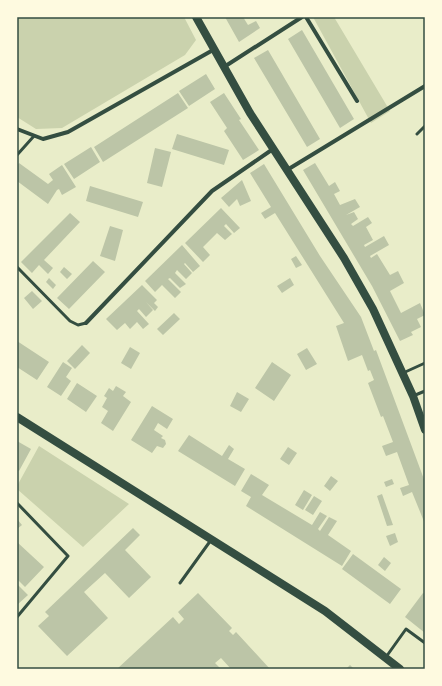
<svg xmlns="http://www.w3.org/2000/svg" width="442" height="686" font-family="'Golos Text',sans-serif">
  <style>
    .green { fill: #cad2ad }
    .building { fill: #bcc5a7 }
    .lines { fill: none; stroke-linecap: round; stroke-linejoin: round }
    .service { stroke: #344e41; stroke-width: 3 }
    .minor { stroke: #344e41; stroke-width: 4 }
    .secondary { stroke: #344e41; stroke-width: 8 }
    .neatline { fill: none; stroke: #344e41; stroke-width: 1.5 }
  </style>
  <rect width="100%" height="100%" fill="#e9edc9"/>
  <!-- green -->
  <path class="green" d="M17,17h167l12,23 -11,15 -123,73 -26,1 -19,-12z
    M313,17h21l56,94 -19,12z
    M39,446l90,58 -46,43 -66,-58v-3z"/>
  <!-- building -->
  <path class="building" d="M225,17h18l5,8 8,-4 4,7 -21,14z
    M302,30l52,89 -14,9 -52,-89z
    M268,50l52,89 -13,8 -53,-89z
    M206,74l9,15 -26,17 -10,-15z
    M178,93l10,15 -85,54 -9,-15z
    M224,93l17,26 -2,1 20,30 -16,10 -19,-29 3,-3 -17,-26z
    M177,134l52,16 -5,15 -52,-16z
    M91,147l9,15 -26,17 -10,-15z
    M155,148l16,4 -9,35 -15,-4z
    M19,163l29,21 5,-4 -4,-6 13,-9 14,22 -14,8 -3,-6 -2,1 -9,14 -31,-23v-15z
    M315,163l14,23 6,-4 5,9 -6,3 6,11 15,-6 5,8 -14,8 8,-3 4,7 -7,5 2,2 15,-9 4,6 -6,4 7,13 -9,5 1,2 19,-11 5,9 -19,11 1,2 6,-4 13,21 8,-4 6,12 -14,8 11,22 19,-10 5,12 -8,4 4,8 -10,5 2,3 -13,6 -28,-55 -69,-116z
    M264,164l56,92 41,61 13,34 2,-1 49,132v42l-13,-32 -9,4 -3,-8 9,-3 -12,-33 -11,4 -4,-10 11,-4 -10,-26 -2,1 -13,-34 6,-3 -4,-10 -2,1 -6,-16 -14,6 -12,-35 8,-3 -69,-110 -10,6 -4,-6 10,-6 -21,-34z
    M242,180l9,21 -11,5 -3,-7 -8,8 -8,-9z
    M90,186l53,16 -5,15 -52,-16z
    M221,208l19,20 -6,5 -8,-9 -2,2 8,8 -7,6 -8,-7 -14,14 7,8 -7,7 -18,-19z
    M70,213l10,9 -36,38 9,8 -5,6 -9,-9 -7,8 -11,-11z
    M110,226l13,4 -8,31 -15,-5z
    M182,245l18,21 -7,6 -8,-9 -1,1 8,9 -6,6 -9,-9 -2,3 11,11 -6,4 -10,-10 -2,1 13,13 -6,6 -13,-13 -7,7 -10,-11z
    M296,256l6,9 -6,3 -5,-9z
    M93,261l12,11 -36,37 -12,-11z
    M64,267l8,7 -5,5 -7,-7z
    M49,278l7,7 -3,4 -7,-7z
    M290,278l4,7 -12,8 -5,-7z
    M142,285l15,15 -3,3 4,4 -3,4 -9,-9 7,8 -7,7 -7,-8 -2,2 12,13 -6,5 -6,-7 -7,7 -5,-6 -8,7 -11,-11z
    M32,291l10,10 -9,8 -9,-11z
    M174,313l6,6 -17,16 -6,-6z
    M17,341l32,21 -12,18 -20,-13z
    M82,345l8,8 -15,16 -8,-8z
    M130,347l10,6 -9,16 -10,-6z
    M307,348l10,16 -11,6 -9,-16z
    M63,362l9,6 -6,9 5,4 -10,15 -14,-9z
    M272,362l19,13 -17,26 -19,-13z
    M77,383l20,13 -11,16 -19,-13z
    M116,386l10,6 -3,4 8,6 -18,29 -12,-8 7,-12 -6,-4 5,-9 -3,-2 5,-8 4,3z
    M237,392l12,7 -8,13 -11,-6z
    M152,406l21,13 -6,10 -9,-6 -4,7 9,6 -2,2 4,2 1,4 -3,4 -6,-2 -5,7 -21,-13z
    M189,435l33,21 7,-11 5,4 -6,10 17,10 -10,17 -57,-35z
    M17,441l14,8 -12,22 -2,-1z
    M288,447l9,6 -8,12 -9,-6z
    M251,474l18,11 -7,10 50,30 8,-13 7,4 -9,13 2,2 9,-14 8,4 -9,14 23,16 -9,15 -96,-60 5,-9 -10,-6z
    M331,476l7,5 -8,10 -6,-5z
    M392,479l2,5 -8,3 -2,-5z
    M304,490l8,5 -9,15 -8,-5z
    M382,494l11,31 -6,1 -10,-30z
    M314,496l8,5 -9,14 -8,-5z
    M17,519l5,6 -5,4z
    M133,528l7,7 -15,15 26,27 -22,21 -24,-25 -21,19 24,26 -41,38 -29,-30 11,-10 -4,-4z
    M395,533l3,9 -8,4 -4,-10z
    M17,542l27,25 -19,20 -8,-8z
    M353,554l48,35 -11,15 -48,-35z
    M384,557l7,6 -6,8 -7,-6z
    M17,584l11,11 -11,10z
    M198,593l34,35 -3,3 4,4 3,-3 34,37h-39l-10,-11 -6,5 6,6h-104l56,-52 6,7 5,-5 -6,-7z
    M423,593l2,1v39l-20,-16z
    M350,665l4,4h-8z"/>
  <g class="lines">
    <!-- service -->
    <path class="service" d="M417,134l8,-8
      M17,155l17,-19
      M17,267l53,54 8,4 8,-2
      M403,373l22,-10
      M413,396l12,-5
      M17,503l51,53 -51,61
      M180,583l31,-43
      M386,657l20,-28 19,14"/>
    <!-- minor -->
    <path class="minor" d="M306,17l51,84
      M224,67l78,-50
      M17,129l26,10 25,-7 145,-82
      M287,170l138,-84
      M86,323l126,-132 61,-42"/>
    <!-- secondary -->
    <path class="secondary" d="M196,17l54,96 94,145 29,51 40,87 12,34
      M17,417l308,194 75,58"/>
  </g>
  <!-- border -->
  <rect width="442" height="686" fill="none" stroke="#fefae0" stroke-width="36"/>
  <rect x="18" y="18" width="406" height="650" class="neatline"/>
</svg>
